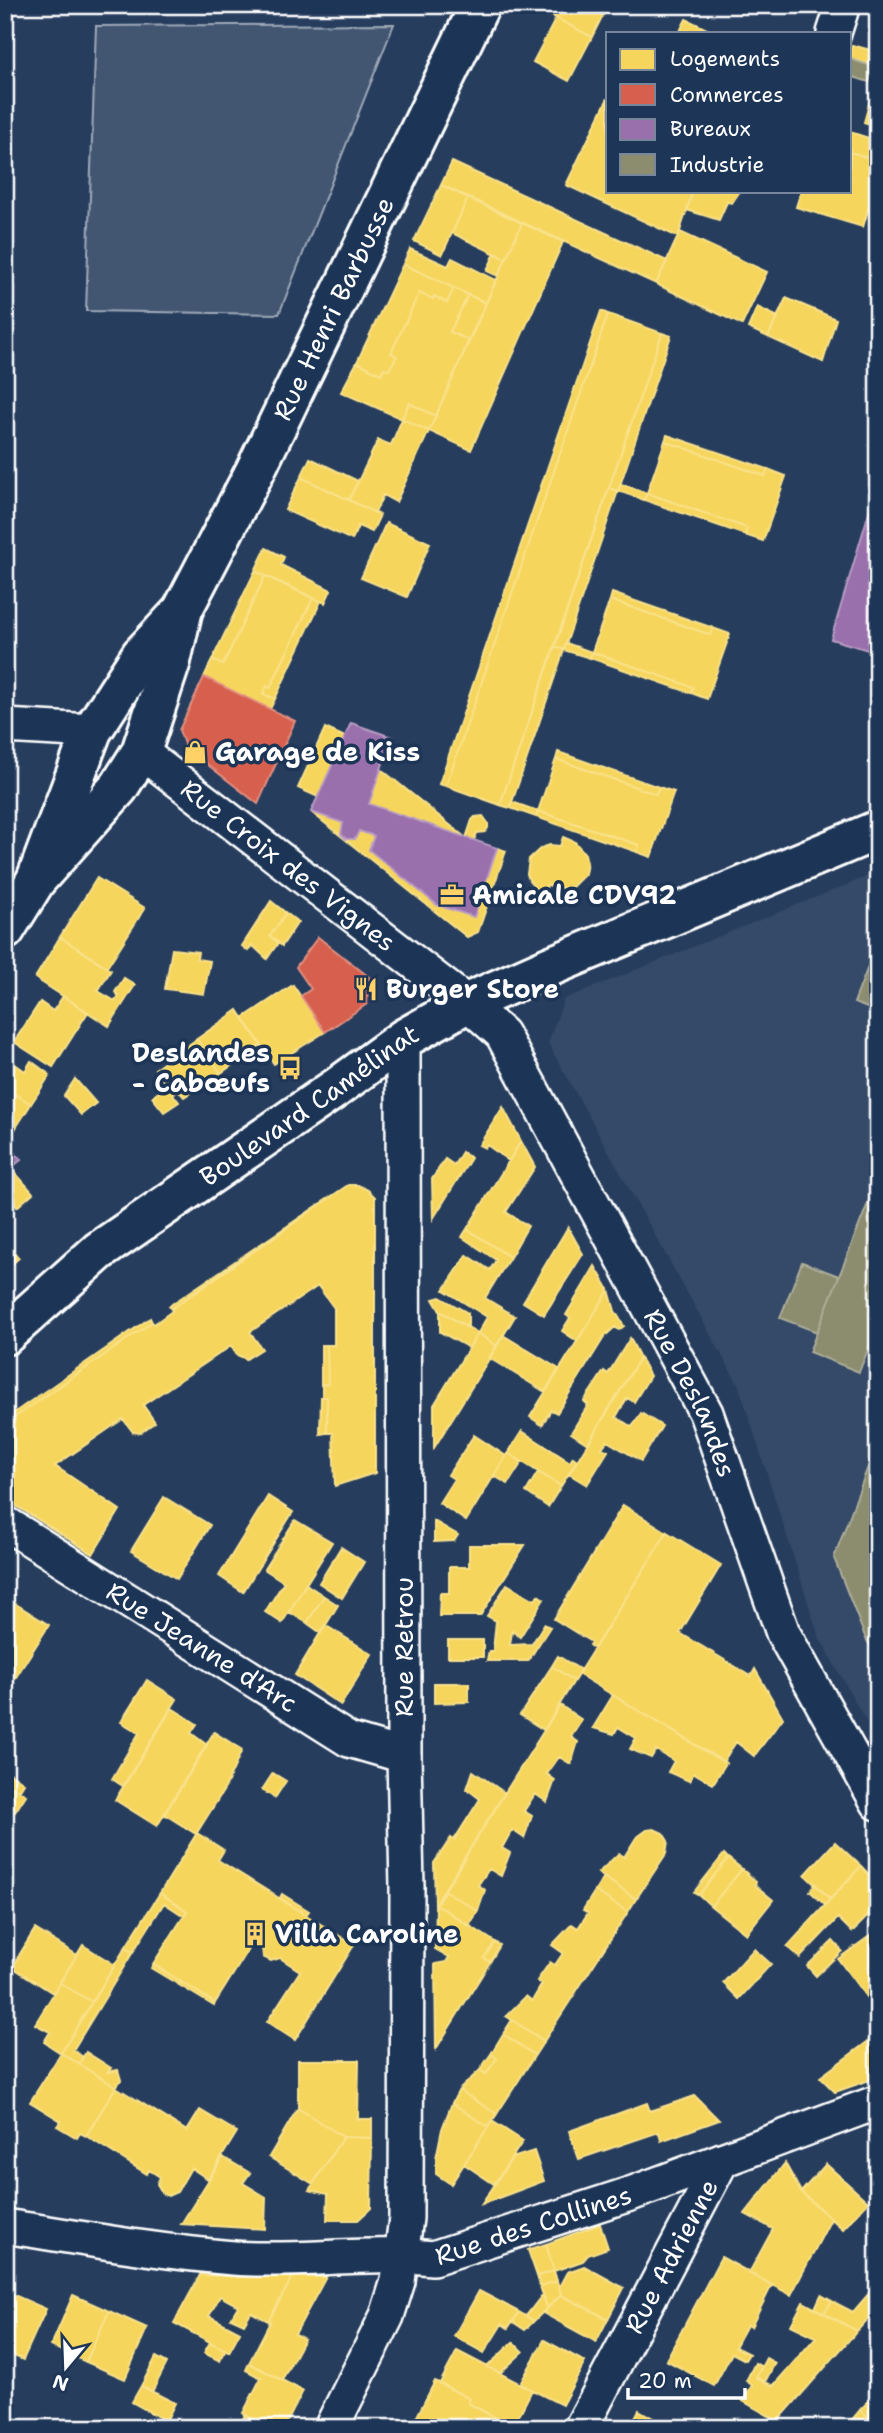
<svg xmlns="http://www.w3.org/2000/svg" width="883" height="2433" font-family="'Shantell Sans',sans-serif">
  <style>
    .built { fill: #344a68 }
    .green { fill: #425672; stroke: #a0aab8; stroke-width: 2 }
    .homes { fill: #f6d55c; stroke: #f9e28d; stroke-width: 2 }
    .shops { fill: #d6604d; stroke: #e29082; stroke-width: 2 }
    .offices { fill: #9970ab; stroke: #b89bc4; stroke-width: 2 }
    .industry { fill: #8c8c6e; stroke: #aeae9a; stroke-width: 2 }
    .lines { fill: none; stroke-linecap: round; stroke-linejoin: round }
    .street-casing { stroke: #fff; stroke-width: 38 }
    .secondary-casing { stroke: #fff; stroke-width: 44 }
    .street { stroke: #1d3557; stroke-width: 33 }
    .secondary { stroke: #1d3557; stroke-width: 38 }
    .labels { text-anchor: middle; stroke-width: 7; stroke-linejoin: round; paint-order: stroke }
    .street-label { font-size: 26px; fill: #fff; stroke: #1d3557 }
    .poi-label { font-size: 26px; font-weight: bold; fill: #fff; stroke: #1d3557; text-anchor: start }
  </style>
  <rect width="100%" height="100%" fill="#263d5e"/>
  <filter id="ink" filterUnits="userSpaceOnUse"><feTurbulence type="fractalNoise" baseFrequency=".0143" numOctaves="2"/><feDisplacementMap in="SourceGraphic" scale="14" xChannelSelector="R" yChannelSelector="G"/><feConvolveMatrix kernelMatrix="1 2 1 2 8 2 1 2 1" color-interpolation-filters="sRGB"/></filter>
  <g filter="url(#ink)">
    <!-- built -->
    <path class="built" d="M878,872v871l-59,-106 -80,-251 -191,-343 16,-44z"/>
    <!-- green -->
    <path class="green" d="M394,24l-115,290 -193,-3 10,-285z"/>
    <!-- homes -->
    <path class="homes" d="M531,5h57l16,8 -12,24z
      M556,18l36,19 -23,44 -36,-19z
      M686,19l25,12 -1,2h-31z
      M852,45l26,7v15l-28,-8z
      M878,72v55l-14,-5z
      M608,98v93h85l-15,46 -112,-52z
      M850,132l28,9v20l-28,-9z
      M850,152l28,9v17l-15,49 -67,-20 5,-16h49z
      M452,162l215,99 -11,23 -215,-99z
      M441,185l27,13 -26,57 -28,-14z
      M693,191h47l-8,12 -5,-1 -8,18 -32,-10z
      M468,198l54,25 -16,36 -54,-26z
      M522,223l41,19 -92,208 -42,-19z
      M680,232l87,40 -25,53 -86,-41z
      M410,249l38,17 4,-8 44,22 -10,23 -83,-39z
      M495,253l11,6 -8,17 -11,-5z
      M403,264l51,24 -7,15 -13,-7 -1,3 -14,-6 -28,60 6,3 -8,14 -5,-2 -3,6 -24,-12z
      M454,288l14,7 -18,37 19,8 -33,76 -27,-13 -7,16 -61,-27 16,-30 24,12 3,-6 5,2 8,-14 -6,-3 28,-60 14,6 1,-3 13,7z
      M468,295l18,8 -17,37 -19,-8z
      M786,298l50,21 -13,43 -55,-25z
      M757,307l21,10 -10,20 -20,-9z
      M601,311l7,3 -162,472 -7,-2z
      M608,314l54,19 -162,472 -54,-19z
      M662,333l9,3 -53,155 -9,-3z
      M409,403l27,13 -7,15 -27,-12z
      M402,419l27,12 -33,71 -13,-7 -8,18 -26,-13 29,-60 13,5z
      M667,435l101,34 -3,7 -100,-35z
      M665,441l100,35 3,-7 18,7 -23,65 -18,-6 2,-7 -100,-35z
      M310,458l48,23 -9,19 -48,-23z
      M301,477l79,38 -8,17 -14,-6 -6,14 -67,-30z
      M621,484l26,9 -3,7 -26,-9z
      M609,488l9,3 -54,159 -9,-4z
      M647,493l100,35 -2,7 -101,-35z
      M386,523l44,20 -23,54 -46,-19z
      M266,548l18,9 -3,8 50,25 -6,13 -70,-32z
      M255,571l10,5 -42,89 -11,-5z
      M265,576l48,22 -43,90 -3,-2 -4,8 12,5 -5,10 -66,-32 8,-17 11,5z
      M612,593l101,35 -2,7 -101,-35z
      M313,598l8,3 -46,98 -12,-5 4,-8 3,2z
      M610,600l101,35 2,-7 17,6 -23,65 -16,-6 2,-6 -101,-35z
      M566,643l26,9 -2,6 -26,-8z
      M555,646l9,4 -54,158 -10,-3z
      M592,652l101,35 -2,6 -101,-35z
      M325,728l20,9 -27,60 -20,-9z
      M558,752l101,35 -3,7 -100,-35z
      M556,759l100,35 3,-7 15,5 -23,65 -14,-5 2,-7 -101,-34z
      M381,769l85,69 -97,-34z
      M512,802l26,9 -2,6 -26,-9z
      M538,811l101,34 -2,7 -101,-35z
      M311,812l32,11 -2,11 5,5h9l4,-8 15,5 -5,14 68,55 37,12 23,-69 9,3 -28,81 -11,5z
      M483,816l5,7v5l-3,4 -8,1 -3,7 -8,-2 6,-18 3,-3z
      M563,837l12,5 10,12 2,9 -2,11 -13,13 -10,1 -15,-3 -3,9 -7,-3 -8,-11 -2,-6 2,-15 12,-11 9,-3 10,1z
      M97,878l48,30 -38,59 -47,-30z
      M271,901l15,12 -16,23 8,7 -11,16 -15,-14 -4,6 -6,-5z
      M286,913l12,9 -16,24 -12,-10z
      M60,937l51,33 -13,21 17,10 4,-5 -4,-4 9,-14 11,7 -26,41 -74,-48z
      M172,949l26,3 -1,7 13,2 -6,33 -39,-5z
      M293,985l32,47 -51,32 -31,-46z
      M63,996l25,16 -35,55 -39,-25 26,-40 13,9z
      M238,1010l23,35 -40,28 -24,-34z
      M197,1039l24,34 -37,24 -6,-7 -5,4 6,8 -15,10 -12,-15 15,-11 -12,-17z
      M8,1059l17,12 6,-10 19,14 -19,29 -26,-16v-25z
      M75,1079l21,24 -15,12 -17,-19z
      M5,1088l26,16 -19,30 -7,-4z
      M503,1107l18,34 -12,20 -22,-16 -2,3 -6,-3z
      M521,1141l14,26 -29,45 22,14 -18,31 -43,-28z
      M462,1152l9,6 -38,61 -1,-40 13,-20 9,6z
      M11,1168l22,25 -16,14 -12,-14v-20z
      M348,1185h10l10,5 7,7v276l-40,13 -2,-53h-6v-36h-5v-13h6l-1,-39h7v-37l-16,-22 -68,46 12,17 -16,10 -9,-4 -6,-9 -88,59 12,17 -15,11 -7,-1 -10,-13 -68,47 65,44 -27,44 -88,-55v-75l147,-102 2,2 18,-13 -1,-2z
      M348,1185l-104,72 -73,52 -2,-3z
      M568,1227l15,27 -39,61 -21,-13z
      M467,1229l43,28 -25,41 30,18 -18,30 -19,-13 9,-16 -43,-27 23,-35 23,15 6,-10 -34,-23z
      M5,1242l14,16 -14,12z
      M595,1266l14,24 -32,51 -15,-10 8,-13 -4,-3z
      M609,1290l6,21 9,15 -5,4 -4,-3 -10,9 -48,77 -6,-3 -9,15 -12,-8z
      M440,1297l28,16v15l-28,-17 -7,-12z
      M440,1311l38,22 -9,15 -29,-16z
      M150,1318l2,4 -147,102v-5z
      M478,1333l19,13 -63,102v-43z
      M503,1335l56,34 -14,23 -56,-34z
      M630,1338l10,20 -52,86 -17,-11 17,-28 -4,-4 20,-30 4,3z
      M321,1345h6l1,39 -7,1z
      M640,1358l10,18 -16,26 -7,-4 -11,19 16,10 9,-14 21,13 -21,35 -34,-20 -5,7 6,3 -21,34 -18,-11z
      M321,1397h6v36l-7,1z
      M522,1431l48,31 3,-5 4,3 -16,26 -53,-33z
      M474,1435l32,21 -40,65 -27,-18 15,-24 -6,-4z
      M508,1453l14,9 -14,22 -14,-8z
      M538,1472l23,14 -13,21 -22,-15z
      M268,1496l25,16 -50,80 -24,-16z
      M164,1497l46,28 -33,54 -46,-28z
      M623,1505l44,27 -73,117 -5,-4 2,-3 -37,-23z
      M295,1520l37,22 -50,81 -17,-11 19,-30 -20,-13z
      M434,1521l24,14 -4,6 -20,1z
      M667,1532l54,33 -41,68 71,43 4,-7 28,49 -29,38 -18,-14 -13,20 -145,-88z
      M469,1545h56l-45,71h-41l1,-23h9v-26h20z
      M341,1547l23,15 -22,36 -23,-15z
      M306,1584l18,12 -17,27 -18,-11z
      M507,1584l28,16 3,-5 6,4 -24,38 -8,-6 -2,14 22,-1 12,-20 6,3 -22,34h-41l2,-10h4l3,-30 -9,-5z
      M324,1596l14,9 -17,28 -14,-10z
      M5,1597l44,28 -38,60 -6,-3z
      M325,1625l47,29 -31,51 -46,-30z
      M448,1640h35v17h-35z
      M558,1656l23,14 -7,11 -22,-15z
      M552,1666l22,15 -30,49 -24,-15z
      M147,1680l30,19 -54,87 -11,-7 27,-46 -18,-11z
      M434,1683h35v19l-35,1z
      M613,1695l113,68 -13,21 -19,-11 -5,8 -21,-9 6,-11 -18,-11 -5,8 -21,-9 6,-11 -18,-11 -4,7 -21,-6z
      M560,1705l22,15 -11,17 7,5 -7,22 -12,-7 -12,17 8,6 -8,22 -12,-8 -11,17 8,5 -8,22 -12,-8 -10,18 8,5 -9,23 -12,-7 -11,16 7,5 -7,21 -34,-21z
      M172,1708l25,16 -6,9 16,12 -50,81 -42,-26z
      M214,1732l28,18 -17,38 -29,46 -32,-20z
      M7,1771l17,12 -5,8 -14,-9z
      M473,1771l32,22 -70,113 -1,-43 17,-25 3,2 26,-41 -13,-10z
      M273,1773l13,8 -11,17 -13,-8z
      M5,1782l21,13 -11,17 -10,-6z
      M654,1829l9,4 5,8 -2,13 -30,45 -38,-26 21,-20 5,4 12,-19 11,-8z
      M197,1833l27,17 -6,10 136,85 -59,95 -28,-18 33,-51 -20,-13 -9,3 -8,-4 -1,-10 -8,-6 -39,62 -62,-39 34,-53 -27,-18z
      M835,1842l26,24 -31,33 -25,-24z
      M724,1854l4,4 -29,37 -5,-3z
      M728,1858l14,11 -31,37 -12,-11z
      M861,1866l17,18v22l-26,26 -14,-14 -38,40 -13,-11z
      M742,1869l14,13 -1,3 18,15 -27,34 -35,-28z
      M604,1877l32,22 -8,13 -33,-21z
      M815,1884l15,15 -5,6 -15,-14z
      M444,1890l34,21 -9,15 -33,-22z
      M595,1891l33,21 -84,129 -38,-25 20,-20 6,5 10,-17 -5,-3 13,-19 5,3 8,-12 -11,-8 20,-21 6,4 10,-15 -5,-3z
      M160,1893l27,18 -3,5 -20,-13 -31,49 -8,-4z
      M282,1894l27,17 -3,4 -26,-17z
      M436,1904l59,38 -11,16 6,4 -54,87 -1,-85 11,-2 3,-5 -14,-8z
      M35,1929l42,26 -24,38 -41,-26z
      M878,1930v83l-40,-54z
      M833,1941l9,10 -26,25 -9,-10z
      M495,1942l5,3 -10,17 -6,-4z
      M83,1945l32,20 -23,37 -32,-19z
      M125,1948l8,4 -60,98 10,7 -4,7 -18,-11z
      M754,1949l17,15 -32,35 -16,-16z
      M153,1964l28,18 -2,3 -28,-17z
      M181,1982l34,21 -1,3 -35,-21z
      M60,1983l32,19 -31,51 -17,-11 6,-10 -15,-8z
      M512,2020l32,21 -9,14 -32,-21z
      M503,2034l32,21 -38,59 -38,-24 21,-20 6,4 11,-16 -6,-4z
      M878,2034v43l-43,15 -15,-15z
      M86,2052l25,16 -3,4 10,-2 3,10 -5,7 -37,-23z
      M61,2053l55,34 -30,49 -6,-3 -3,5 -20,-12 4,-5 -31,-19z
      M491,2054l6,4 -11,16 -6,-4z
      M298,2060h61l-1,59h14v19l-29,-1 -45,-29z
      M116,2087l71,44 13,-21 37,22 -29,47 -17,-11 -14,24 -9,4 -5,-2 -6,-10 3,-7 -11,-7 -2,4 -61,-38z
      M459,2090l38,24 -9,13 -36,-24z
      M695,2096l24,24 -58,21 -2,-9 -80,27 -10,-28 78,-28 3,8z
      M452,2103l36,24 -37,57 -15,-10v-16l6,-29z
      M298,2108l45,29 -30,47 -44,-27z
      M492,2121l31,20 -29,43 -30,-20z
      M343,2137l29,1 -1,70 -13,12h-31l1,-26 -19,-4z
      M534,2151l10,30 -62,23 30,-46z
      M223,2157l27,16 -7,10 23,14 -1,32 -84,-5z
      M785,2163l16,29 30,27 -40,76 -42,-22 24,-44 -28,-15z
      M826,2164l42,38 -25,27 -42,-37z
      M600,2224l8,24 -20,7 -5,6 -29,10 -8,-27z
      M546,2244l8,27 -17,5 -9,-26z
      M721,2257l51,28 -21,42 -4,-2 -12,22 14,7 -4,6 -13,-7 -18,33 -48,-26z
      M584,2266l40,22 -16,31 -47,-24 -2,-8 8,-15z
      M554,2271l3,10 -17,5 -3,-10z
      M200,2275l25,1h68l-24,44 1,2 -19,-10 -7,12 -13,-6 7,-12 -18,-10 -11,20 31,16 -11,20 -55,-29z
      M293,2276l33,1 -31,57 9,5 -22,41 -33,-17 21,-41 -1,-2z
      M557,2281l4,14 -14,13 -7,-22z
      M878,2283v25l-21,23 -33,-18 8,-12 21,11z
      M479,2291l40,21 -11,16 -6,-4 -18,29 -30,-17z
      M7,2292l39,17 -23,51 -18,-8v-55z
      M543,2294l4,14 -13,13 -8,-5z
      M73,2295l36,16 -23,51 -35,-16z
      M561,2295l47,24 -12,23 -53,-29z
      M821,2295l11,6 -8,12 -9,-5z
      M803,2302l54,29 -79,90 -35,-20 9,-16 -6,-4 9,-18 7,4 -6,10 17,9 43,-49 -25,-12z
      M109,2311l38,17 -22,51 -39,-17z
      M519,2312l15,9 -9,9 -12,-8z
      M544,2340l41,22 -23,43 -42,-21z
      M210,2342l16,8 -6,11 -16,-8z
      M513,2342l10,10 -23,21 -13,-6z
      M457,2351l75,39 -19,37 -45,-24 2,-4 -30,-16z
      M156,2357l11,6 -15,29 -11,-6z
      M766,2358l9,5 -10,19 -9,-5z
      M249,2363l54,28 -19,37h-16l-25,-15 18,-35 -15,-8z
      M435,2381l35,18 -2,4 35,19 -4,6h-70l-14,-8z
      M141,2386l34,17 -9,18 -34,-19z
      M878,2391v35l-18,-16z
      M639,2410l28,16 -1,2 -36,-1z
      M860,2410l18,16v2h-33z
      M245,2415l23,13h-30z"/>
    <!-- shops -->
    <path class="shops" d="M204,677l91,44 -37,83 -73,-57 -6,-17z
      M318,937l51,40 -2,27 -42,28 -24,-36 10,-7 -15,-22z"/>
    <!-- offices -->
    <path class="offices" d="M878,482v171l-47,-14z
      M351,723l41,14 -23,67 128,44 -23,69 -37,-12 -68,-55 5,-14 -15,-5 -4,8h-9l-5,-5 2,-11 -32,-11z
      M5,1148l17,11 -11,9 -6,-3z"/>
    <!-- industry -->
    <path class="industry" d="M850,59l24,8 -5,15 -19,-6z
      M878,941v71l-24,-9z
      M878,1178v146l-19,48 -50,-20z
      M802,1262l37,14 -22,56 -37,-14z
      M878,1440v218l-12,-19 -32,-81z"/>
    <g class="lines">
      <!-- street casing -->
      <g class="street-casing">
        <g id="street">
          <path d="M834,33l9,-28"/>
          <path d="M5,726l87,5"/>
          <path id="s1" d="M141,752l326,251 35,31 204,379 77,220 95,170"/>
          <path id="s2" d="M5,1523l344,217 55,16"/>
          <path id="s3" d="M5,2226c76,12 153,26 229,32 66,5 133,-7 199,0l200,-65 245,-91"/>
          <path d="M331,2428l56,-112 11,-35 8,-63 1,-332 -3,-130 -1,-717"/>
          <path id="s4" d="M581,2428l141,-268"/>
        </g>
      </g>
      <!-- secondary casing -->
      <g class="secondary-casing">
        <g id="secondary">
          <path id="s5" d="M36,880l56,-149 49,-76 41,-44 73,-140 225,-466"/>
          <path d="M5,930l31,-50 83,-93 22,-35 30,-91 11,-48"/>
          <path id="s6" d="M5,1335l94,-84 237,-163 67,-49 64,-36 84,-37 327,-136"/>
        </g>
      </g>
      <!-- street -->
      <use href="#street" class="street"/>
      <!-- secondary -->
      <use href="#secondary" class="secondary"/>
    </g>
  </g>
  <!-- icons -->
  <defs>
    <g id="shop-bare" transform="scale(1.89)"><path d="M-5-2.5h2.3a2.7 3.5 0 0 1 5.4 0H5L5.5 6h-11ZM-1.5-2.5h3a1.5 2.3 0 0 0-3 0Z" fill="#ffd166" stroke="#1d3557" stroke-width="2.5" paint-order="stroke"/></g>
    <g id="office-bare" transform="scale(1.89)"><path d="M-6-3h4V-5.5h4V-3h4V5H-6ZM-1-4.5V-3h2v-1.5ZM-6 0V1H6V0Z" fill="#ffd166" stroke="#1d3557" stroke-width="2.5" paint-order="stroke"/></g>
    <g id="restaurant-bare" transform="scale(1.89)"><path d="M-5-6h1v4h1v-4h1v4h1v-4h1v5L-1.5 .5V6h-2V.5L-5-1ZM5-6V6H3V1.5H1.5Q1.5-4 5-6Z" fill="#ffd166" stroke="#1d3557" stroke-width="2.5" paint-order="stroke"/></g>
    <g id="bus-bare" transform="scale(1.89)"><path d="M-5-6H5V4H4V6H2V4H-2V6H-4V4H-5ZM-3.5-4V0h7V-4ZM-3.5 1.2v1.5H-2V1.2ZM2 1.2v1.5H3.5V1.2Z" fill="#ffd166" stroke="#1d3557" stroke-width="2.5" paint-order="stroke"/></g>
    <g id="building-bare" transform="scale(1.89)"><path d="M-4-6H4V6H1V3H-1V6H-4ZM-2.5-4.3h1.7v1.8h-1.7ZM.8-4.3h1.7v1.8H.8ZM-2.5-1h1.7V.8h-1.7ZM.8-1h1.7V.8H.8Z" fill="#ffd166" stroke="#1d3557" stroke-width="2.5" paint-order="stroke"/></g>
  </defs>
  <g fill-rule="evenodd">
    <use href="#shop-bare" x="195" y="752"/>
    <use href="#office-bare" x="452" y="895"/>
    <use href="#restaurant-bare" x="366" y="989"/>
    <use href="#bus-bare" x="290" y="1068"/>
    <use href="#building-bare" x="255" y="1934"/>
  </g>
  <g class="labels">
    <!-- street labels -->
    <g class="street-label">
      <text dy="9" stroke="none"><textPath href="#s5" startOffset="648">Rue Henri Barbusse</textPath></text>
      <text dy="9" stroke="none"><textPath href="#s1" startOffset="186">Rue Croix des Vignes</textPath></text>
      <text dy="9" stroke="none"><textPath href="#s6" startOffset="382">Boulevard Camélinat</textPath></text>
      <text dy="9" stroke="none"><textPath href="#s1" startOffset="864">Rue Deslandes</textPath></text>
      <text dy="9" stroke="none"><textPath href="#s2" startOffset="233">Rue Jeanne d'Arc</textPath></text>
      <text transform="translate(404 1647) rotate(-90)" y="9">Rue Retrou</text>
      <text dy="9" stroke="none"><textPath href="#s3" startOffset="536">Rue des Collines</textPath></text>
      <text dy="9" stroke="none"><textPath href="#s4" startOffset="194">Rue Adrienne</textPath></text>
    </g>
    <!-- poi labels -->
    <g class="poi-label">
      <text x="215" y="761">Garage de Kiss</text>
      <text x="472" y="904">Amicale CDV92</text>
      <text x="386" y="998">Burger Store</text>
      <text x="270" y="1062" text-anchor="end">Deslandes<tspan x="270" dy="30">- Cabœufs</tspan></text>
      <text x="275" y="1943">Villa Caroline</text>
    </g>
  </g>
  <!-- margin -->
  <rect width="883" height="2433" fill="none" stroke="#1d3557" stroke-width="28"/>
  <rect x="14" y="14" width="855" height="2405" fill="none" stroke="#fff" stroke-width="2.5" filter="url(#ink)"/>
  <!-- legend -->
  <rect x="606" y="32" width="245" height="161" fill="#1d3557" stroke="#77869a" stroke-width="2"/>
  <rect x="620" y="49" width="35" height="21" fill="#f6d55c" stroke="#77869a" stroke-width="2"/>
  <text x="670" y="66" font-size="21" fill="#ffffff">Logements</text>
  <rect x="620" y="84" width="35" height="21" fill="#d6604d" stroke="#77869a" stroke-width="2"/>
  <text x="670" y="102" font-size="21" fill="#ffffff">Commerces</text>
  <rect x="620" y="119" width="35" height="21" fill="#9970ab" stroke="#77869a" stroke-width="2"/>
  <text x="670" y="136" font-size="21" fill="#ffffff">Bureaux</text>
  <rect x="620" y="154" width="35" height="21" fill="#8c8c6e" stroke="#77869a" stroke-width="2"/>
  <text x="670" y="172" font-size="21" fill="#ffffff">Industrie</text>
  <!-- north arrow -->
  <g transform="translate(66 2367) rotate(199)" stroke="#1d3557" stroke-width="5" paint-order="stroke">
  <path d="M0-5L12 26L0 18L-12 26Z" fill="#ffffff"/>
  <text y="-10" font-size="19" font-weight="bold" text-anchor="middle" fill="#ffffff">N</text>
  </g>
  <!-- scale -->
  <path d="M628 2388v10h117v-10" fill="none" stroke="#ffffff" stroke-width="3.5"/>
  <text x="638" y="2388" font-size="21" fill="#ffffff" stroke="#1d3557" stroke-width="5" paint-order="stroke">20 m</text>
</svg>
